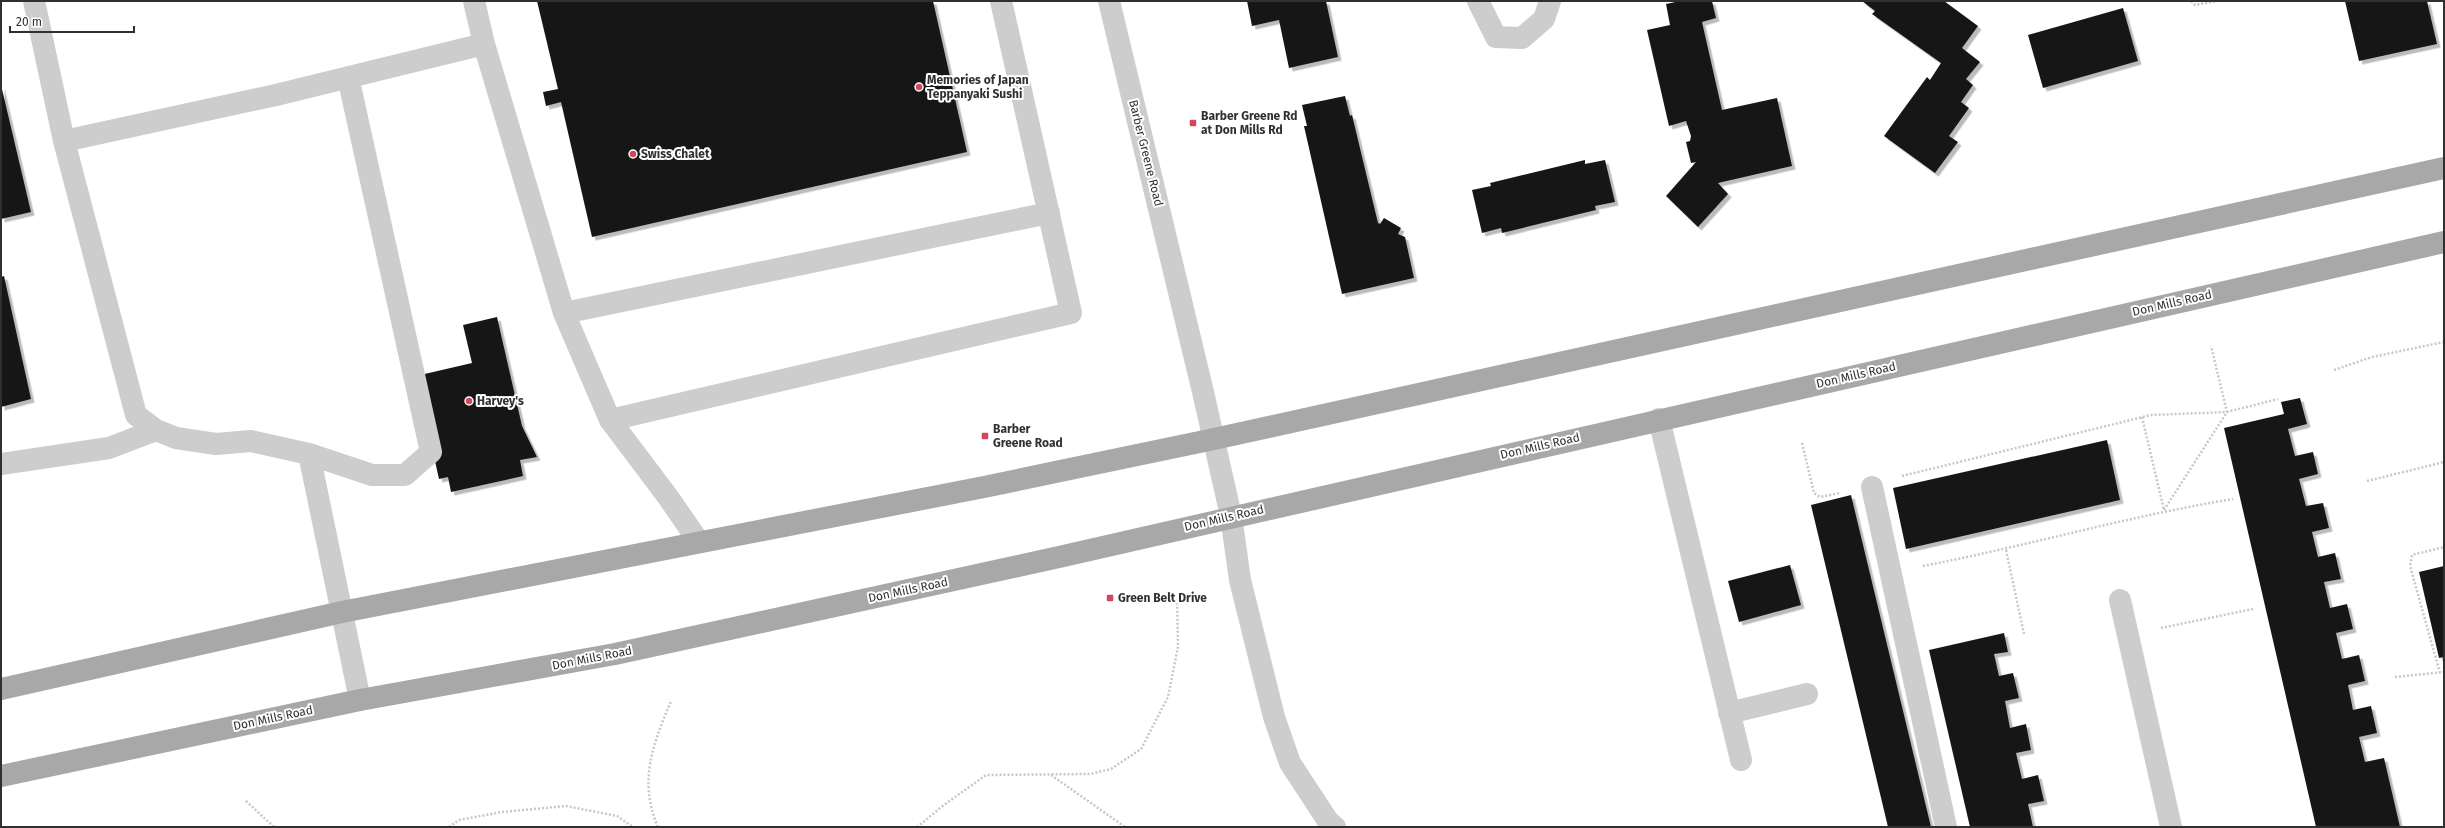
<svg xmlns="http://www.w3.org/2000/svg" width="2445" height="828" font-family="'Fira Sans',sans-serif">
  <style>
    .building { fill: #171717; filter: url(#shadow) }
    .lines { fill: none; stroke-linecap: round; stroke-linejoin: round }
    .path { stroke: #c7c7c7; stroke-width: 2.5; stroke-dasharray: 2 2; stroke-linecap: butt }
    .minor { stroke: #cdcdcd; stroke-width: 22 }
    .major { stroke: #a8a8a8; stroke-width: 22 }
    .poi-dot { fill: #d3465b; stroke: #fff; stroke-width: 1.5 }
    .labels { text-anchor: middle; stroke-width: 4; stroke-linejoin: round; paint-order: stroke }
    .poi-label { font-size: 12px; font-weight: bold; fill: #303030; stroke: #fff; text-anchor: start }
    .street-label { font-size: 12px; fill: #303030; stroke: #fff }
  </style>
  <defs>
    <filter id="shadow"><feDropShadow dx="3.5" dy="3.5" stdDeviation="0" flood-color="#0004"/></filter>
  </defs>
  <rect width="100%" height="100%" fill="#fff"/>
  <!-- building -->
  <path class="building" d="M537,1h396l34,151 -375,85 -31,-135 -15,4 -3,-14 15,-3z
    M1247,1h79l12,56 -49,11 -10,-48 -27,6z
    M1680,1h32l4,17 -14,4 20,88 55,-12 15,68 -74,17 10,11 -30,33 -32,-31 30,-34 -5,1 -5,-21 4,-1 1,-5 -5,-15 -17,5 -22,-96 23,-5 -4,-21z
    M1862,1h82l34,25 -16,22 18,14 -14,17 7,6 -12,17 8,6 -20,28 9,6 -23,31 -51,-37 43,-59 3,3 11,-17 -69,-49 3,-3z
    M2345,1h82l10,43 -78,17z
    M2123,8l15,53 -95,27 -15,-53z
    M1,85l30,127 -30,7z
    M1345,96l5,20 2,-1 26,108 2,1 4,-6 17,10 -3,6 7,3 9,41 -72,16 -38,-168h3l-5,-21z
    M1585,160v4l20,-4 10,42 -20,4 1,4 -94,23 -1,-5 -19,5 -10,-43 19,-4 -1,-3z
    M4,276l27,123 -30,8v-130z
    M497,317l25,109 15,31 -17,3 3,16 -72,16 -3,-15 -9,2 -23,-103 56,-13 -9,-38z
    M2300,398l7,26 -19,5 7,27 18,-4 5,22 -19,5 7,27 17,-3 6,25 -17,4 6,25 17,-4 6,26 -17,3 6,26 17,-4 6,25 -17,4 6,26 17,-4 6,26 -17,4 5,25 18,-4 6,27 -18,4 6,25 19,-4 16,69h-84l-92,-399 60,-14 -3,-12z
    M2107,440l13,60 -214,49 -13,-61z
    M1851,495l80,332h-43l-77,-322z
    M1790,565l11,40 -62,17 -11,-41z
    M2444,566v91l-5,1 -20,-86z
    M2004,633l4,19 -14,2 5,22 14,-3 6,25 -14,3 5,27 16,-4 5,26 -15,3 6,26 16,-4 6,26 -16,3 5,23h-63l-41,-177z"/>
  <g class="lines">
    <!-- path -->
    <path class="path" d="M2191,1l4,4 22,-4
      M2334,370l38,-13 72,-15
      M2142,417l22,93
      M1802,443l12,50 6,4 20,-4
      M1902,476l249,-61 76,-3 51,-13
      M2367,481l77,-19
      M2164,510l63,-98 -16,-66
      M2006,550l18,84
      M1923,566c104,-20 206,-50 310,-67
      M2161,628l92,-19
      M2440,673l-30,-107 2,-11 32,-8
      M2395,677l49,-5
      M1051,775l74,52
      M246,801l28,26
      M449,827l10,-7 43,-8 64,-6 51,10 16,11
      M658,827c-20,-46 -5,-83 13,-126
      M917,827l27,-22 42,-30 104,-1 21,-5 30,-20 27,-52 10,-50 -1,-53"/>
    <!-- minor -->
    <path class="minor" d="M34,1l30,140 72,274 20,15 20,8 40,6 35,-3 58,13 63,21h33l26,-23 -83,-375
      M474,1l10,43 80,269 46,107 58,77 31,45
      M1109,1l94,391 28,124 9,64 34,137 16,46 38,58 7,6
      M1478,1l18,36 26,1 22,-19 6,-18
      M64,141l212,-46 208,-51
      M564,313l485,-100
      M1659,419l82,341
      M610,420l461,-107 -70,-312
      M309,454l51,246
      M1,464l108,-16 47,-18
      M1872,487l74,340
      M2120,600l51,227
      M1729,713l78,-19"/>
    <!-- major -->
    <path class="major" d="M1,689l341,-77 642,-125 230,-48 1230,-271
      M1,776l359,-76 255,-46 444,-97 1385,-315"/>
  </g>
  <!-- markers -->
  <g class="poi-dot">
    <circle cx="919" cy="87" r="4"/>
    <rect x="1189" y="119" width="8" height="8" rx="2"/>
    <circle cx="633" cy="154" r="4"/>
    <circle cx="469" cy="401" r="4"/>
    <rect x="981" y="432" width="8" height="8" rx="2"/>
    <rect x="1106" y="594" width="8" height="8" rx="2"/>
  </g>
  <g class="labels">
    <!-- poi labels -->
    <g class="poi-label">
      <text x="927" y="84">Memories of Japan<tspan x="927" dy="14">Teppanyaki Sushi</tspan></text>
      <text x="1201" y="120">Barber Greene Rd<tspan x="1201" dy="14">at Don Mills Rd</tspan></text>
      <text x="641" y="158">Swiss Chalet</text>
      <text x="477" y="405">Harvey's</text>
      <text x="993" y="433">Barber<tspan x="993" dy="14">Greene Road</tspan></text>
      <text x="1118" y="602">Green Belt Drive</text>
    </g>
    <!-- street labels -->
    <g class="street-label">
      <text transform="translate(1146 153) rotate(76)" y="4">Barber Greene Road</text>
      <text transform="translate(2172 303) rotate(-13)" y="4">Don Mills Road</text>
      <text transform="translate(1856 375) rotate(-13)" y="4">Don Mills Road</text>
      <text transform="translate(1540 446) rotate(-13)" y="4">Don Mills Road</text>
      <text transform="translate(1224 518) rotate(-13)" y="4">Don Mills Road</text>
      <text transform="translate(908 590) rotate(-12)" y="4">Don Mills Road</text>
      <text transform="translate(592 658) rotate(-11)" y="4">Don Mills Road</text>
      <text transform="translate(273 718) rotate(-12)" y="4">Don Mills Road</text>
    </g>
  </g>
  <!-- border -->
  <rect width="2445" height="828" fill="none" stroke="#303030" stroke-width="4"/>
  <!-- scale -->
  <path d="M10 26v6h124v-6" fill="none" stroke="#303030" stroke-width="2"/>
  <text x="16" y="26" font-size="12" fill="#303030" stroke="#ffffff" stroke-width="3" paint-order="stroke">20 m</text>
</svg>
